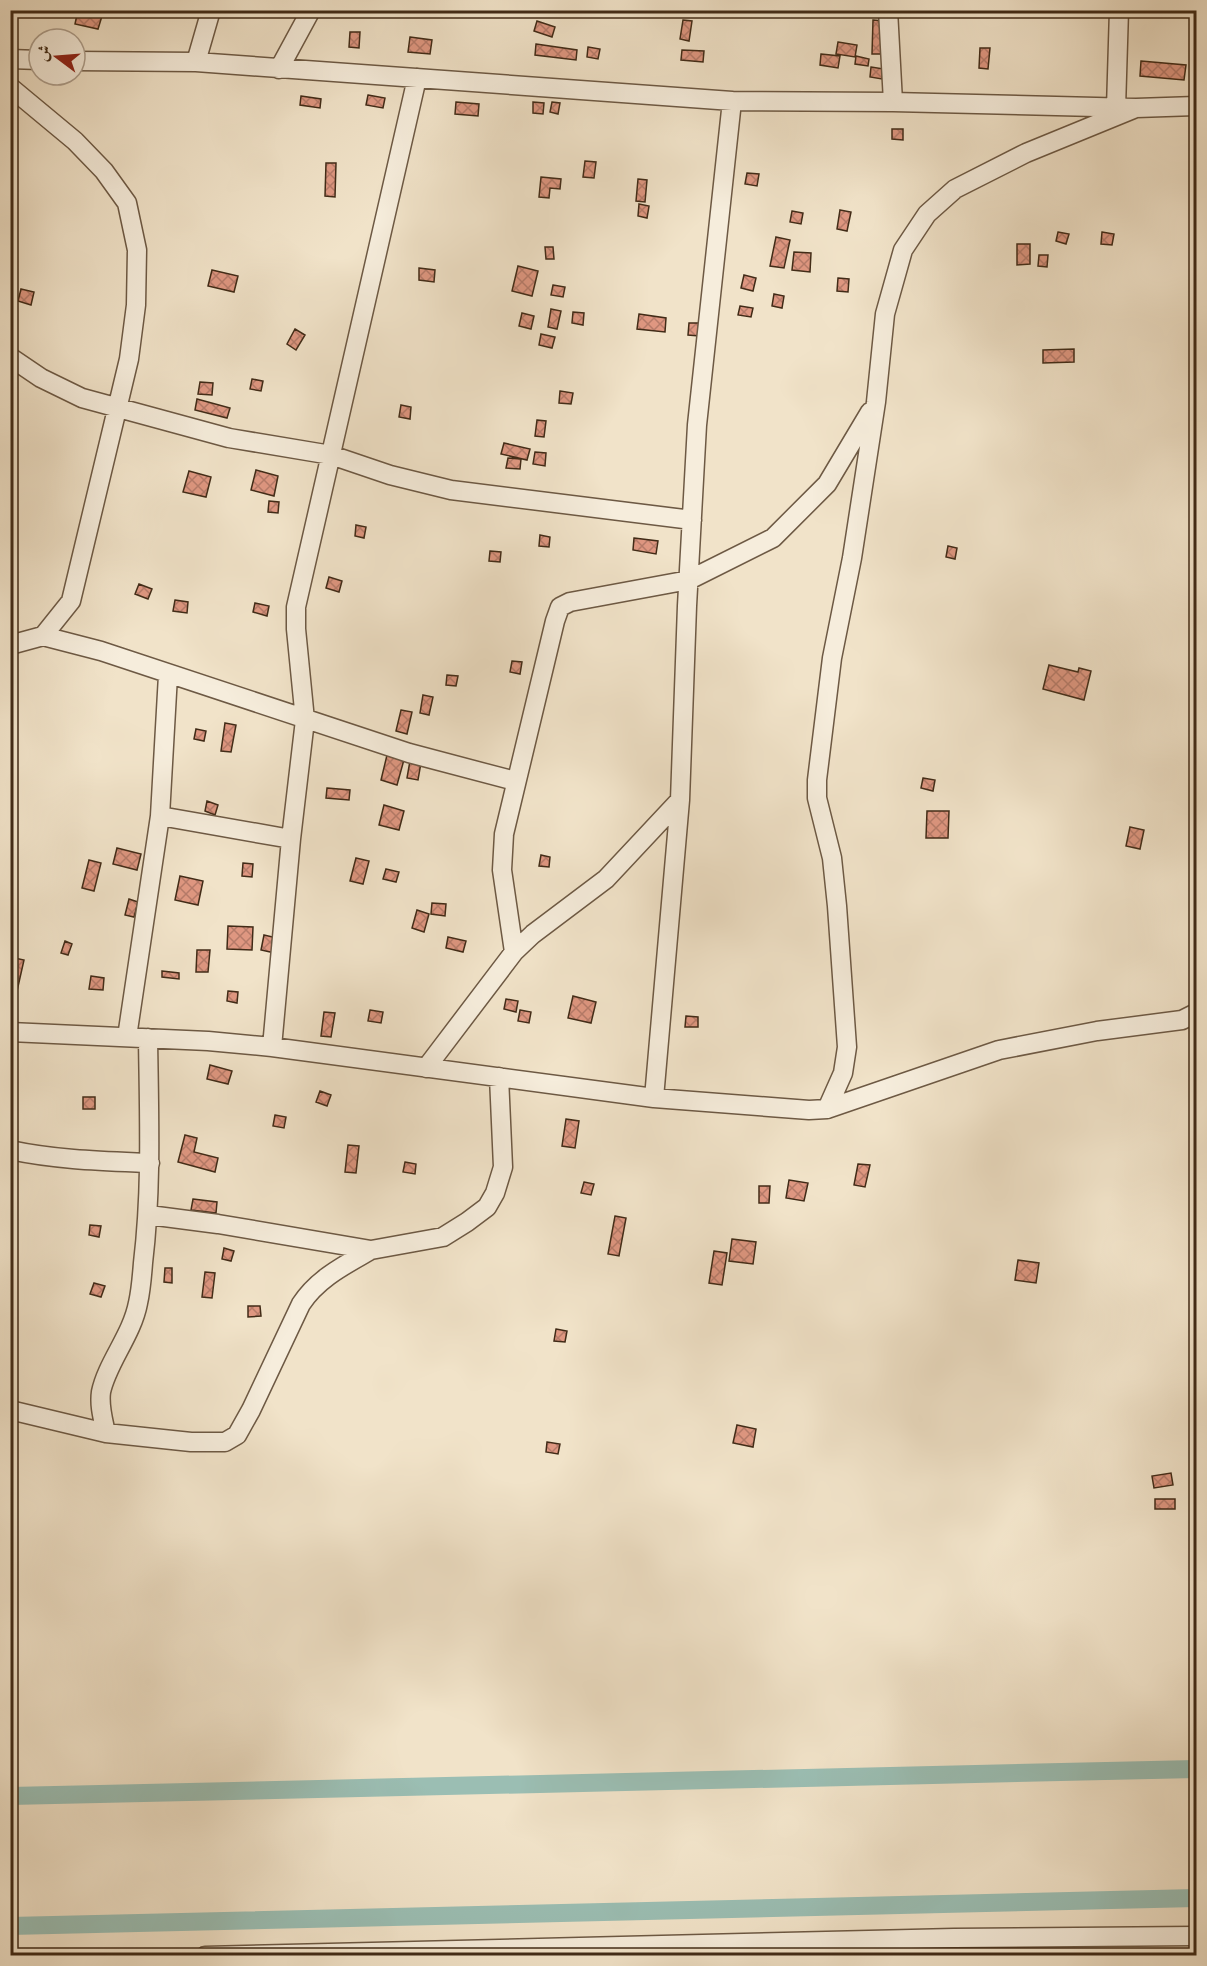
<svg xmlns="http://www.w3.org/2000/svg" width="1207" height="1966" font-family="'Libre Bodoni',Amiri,serif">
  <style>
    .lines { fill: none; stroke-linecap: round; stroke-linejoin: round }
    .canal { stroke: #9bbeb3; stroke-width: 18 }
    .building { fill: url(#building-cross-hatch); stroke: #412b17; stroke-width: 1.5 }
    .minor-casing { stroke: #6d5944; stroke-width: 21 }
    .minor { stroke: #f6eddc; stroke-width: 18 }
  </style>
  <defs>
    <pattern id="building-cross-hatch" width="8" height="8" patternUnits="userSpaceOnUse" patternTransform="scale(1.5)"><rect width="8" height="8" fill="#df9781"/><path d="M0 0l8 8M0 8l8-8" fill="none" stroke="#b67b69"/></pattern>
  </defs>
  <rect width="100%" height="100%" fill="#f1e3c9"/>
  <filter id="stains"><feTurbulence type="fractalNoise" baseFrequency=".00333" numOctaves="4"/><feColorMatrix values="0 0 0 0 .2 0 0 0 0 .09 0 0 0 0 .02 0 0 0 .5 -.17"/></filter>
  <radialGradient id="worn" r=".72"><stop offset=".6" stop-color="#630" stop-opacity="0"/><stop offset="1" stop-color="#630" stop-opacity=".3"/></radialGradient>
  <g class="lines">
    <!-- canal -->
    <path class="canal" d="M10,1796l1186,-27
      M10,1926l1186,-28"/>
  </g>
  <!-- building -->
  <path class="building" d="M78,10l24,6 -4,13 -23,-5z
    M683,20l9,1 -3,20 -9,-2z
    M873,20l10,1 -1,33h-10z
    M537,21l18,6 -3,10 -18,-6z
    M350,32h10l-1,16 -10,-1z
    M410,37l22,3 -2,14 -22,-2z
    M838,42l19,3 -2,12 -19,-3z
    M536,44l41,6 -1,10 -41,-5z
    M588,47l12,2 -2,10 -11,-2z
    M980,48h10l-2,21 -9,-1z
    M682,50l22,1 -1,11 -22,-2z
    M821,54l19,2 -2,12 -18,-3z
    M856,56l13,3 -1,7 -13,-2z
    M1141,61l45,4 -2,15 -44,-4z
    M871,67l13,2 -2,10 -12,-2z
    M368,95l17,3 -2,10 -17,-3z
    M301,96l20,3 -1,9 -20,-3z
    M456,102l23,2 -1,12 -23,-2z
    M533,102l11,1 -1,11 -10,-1z
    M552,102l8,1 -2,11 -8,-2z
    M892,129h11v11l-11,-1z
    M585,161l11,1 -2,16 -11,-1z
    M326,163h10l-1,34 -10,-1z
    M747,173l12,1 -2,12 -12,-2z
    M541,177l20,2 -1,10 -10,-1 -1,10 -10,-1z
    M638,179l9,1 -2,22 -9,-1z
    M639,204l10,2 -2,12 -9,-2z
    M840,210l11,2 -4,19 -10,-2z
    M792,211l11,2 -2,11 -11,-2z
    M1058,232l11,2 -3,10 -10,-3z
    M1102,232l12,2 -2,11 -11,-1z
    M776,237l14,3 -6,28 -14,-2z
    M1017,244h13v20l-13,1z
    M545,247h8l1,12h-8z
    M794,252l17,1 -1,19 -18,-2z
    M1039,255h9l-1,12 -9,-1z
    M518,266l20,5 -6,25 -20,-5z
    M419,268l16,2 -1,12 -15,-2z
    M212,270l26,6 -4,16 -26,-6z
    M744,275l12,3 -3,13 -12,-3z
    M838,278l11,1 -1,13 -11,-1z
    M553,285l12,2 -2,10 -12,-2z
    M21,289l13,3 -3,13 -13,-4z
    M774,294l10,2 -2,12 -10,-2z
    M740,306l13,2 -2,9 -13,-2z
    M551,309l10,2 -4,18 -9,-2z
    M573,312l11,1 -1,12 -11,-2z
    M522,313l12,3 -3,13 -12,-3z
    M639,314l27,4 -1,14 -28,-3z
    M689,323h11l-1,13 -11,-1z
    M295,329l10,6 -9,15 -9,-6z
    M541,334l14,3 -3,11 -13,-3z
    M1074,349v13l-31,1v-13z
    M252,379l11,2 -2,10 -11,-2z
    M200,382l13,1 -1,12 -14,-1z
    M560,391l13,2 -2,11 -12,-1z
    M197,399l33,9 -3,10 -32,-8z
    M401,405l10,2 -1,12 -11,-2z
    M537,420l9,1 -2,16 -9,-1z
    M504,443l26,6 -3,11 -26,-6z
    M535,452l11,1 -1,13 -12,-2z
    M508,458l13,1 -1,10 -14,-1z
    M256,470l22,6 -4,20 -23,-6z
    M189,471l22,6 -5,20 -23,-5z
    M269,501l10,1 -1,11 -10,-1z
    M356,525l10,2 -2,11 -9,-2z
    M540,535l10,2 -1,10 -10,-1z
    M634,538l24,3 -2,13 -23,-4z
    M948,546l9,2 -2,11 -9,-2z
    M490,551l11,1 -1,10 -11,-1z
    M329,577l13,4 -3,11 -13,-4z
    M139,584l13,5 -4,10 -13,-5z
    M175,600l13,2 -1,11 -14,-2z
    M255,603l14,3 -2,10 -14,-4z
    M512,661l10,1 -2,12 -10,-2z
    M1049,665l29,7 1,-4 12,3 -7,29 -41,-11z
    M447,675l11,1 -2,10 -10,-1z
    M423,695l10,2 -4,18 -9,-2z
    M401,710l11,2 -5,22 -11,-3z
    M225,723l11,2 -5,27 -10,-1z
    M196,729l10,2 -2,10 -10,-2z
    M388,751l17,5 -8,29 -16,-5z
    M411,755l11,2 -4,23 -11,-2z
    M923,778l12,2 -2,11 -12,-3z
    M327,788l23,2 -1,10 -23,-2z
    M207,801l11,4 -3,10 -10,-4z
    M384,805l20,6 -5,19 -20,-5z
    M927,811h22l-1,27h-22z
    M1130,827l14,3 -4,19 -14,-3z
    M117,848l24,6 -4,16 -24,-6z
    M541,855l9,2 -1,10 -10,-1z
    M356,858l13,3 -6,23 -13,-3z
    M89,860l12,3 -7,28 -12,-3z
    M243,863l10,1 -1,13 -10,-1z
    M386,869l13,3 -3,10 -13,-3z
    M180,876l23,5 -5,24 -23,-5z
    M129,899l9,3 -4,15 -9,-2z
    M432,903l14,1 -1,12 -14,-2z
    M417,910l12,4 -5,18 -12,-4z
    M228,926l25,1 -1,23 -25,-1z
    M264,935l13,3 -2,15 -14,-3z
    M448,937l18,4 -3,11 -17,-4z
    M65,941l7,3 -4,11 -7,-2z
    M197,950h13l-2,22h-12z
    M10,957l14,3 -7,31 -7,-2z
    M162,971l17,2v6l-17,-2z
    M91,976l13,2 -1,12 -14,-1z
    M228,991l10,1 -1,11 -10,-2z
    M573,996l23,6 -5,21 -23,-5z
    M506,999l12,2 -2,11 -12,-3z
    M370,1010l13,2 -2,11 -13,-2z
    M520,1010l11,2 -2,11 -11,-2z
    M324,1012l11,1 -4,24 -10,-1z
    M686,1016l12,1v10h-13z
    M210,1065l22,6 -4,13 -21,-5z
    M320,1091l11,4 -4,11 -11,-4z
    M83,1097h12v12h-12z
    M275,1115l11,2 -2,11 -11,-2z
    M566,1119l13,2 -4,27 -13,-2z
    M185,1135l12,3 -3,14 24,6 -3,14 -37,-10z
    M348,1145l11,1 -3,27 -11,-1z
    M405,1162l11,2 -1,10 -12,-2z
    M858,1164l12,1 -5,22 -11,-2z
    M789,1180l19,3 -4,18 -18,-3z
    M584,1182l10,2 -3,11 -10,-2z
    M759,1186h11l-1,17h-10z
    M193,1199l24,3 -1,11 -25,-3z
    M615,1216l11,2 -7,38 -11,-2z
    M90,1225l11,1 -2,11 -10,-2z
    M732,1239l24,3 -3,22 -24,-3z
    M224,1248l10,3 -3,10 -9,-2z
    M714,1251l13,2 -5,32 -13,-2z
    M1018,1260l21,3 -3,20 -21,-3z
    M165,1268h7v15l-8,-1z
    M205,1272l10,1 -3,25 -10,-1z
    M94,1283l11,3 -4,11 -11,-3z
    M248,1306h12l1,10 -13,1z
    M556,1329l11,2 -2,11 -11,-1z
    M737,1425l19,4 -3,18 -20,-4z
    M547,1442l13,2 -2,10 -12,-2z
    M1171,1473l2,12 -19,3 -2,-12z
    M1155,1499h20v10h-20z"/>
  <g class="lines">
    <!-- minor casing -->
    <g class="minor-casing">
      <path id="minor" d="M888,10l5,92
        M10,59l29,1
        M75,61l121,1 536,39 161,1 243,6 60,-2
        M196,62l15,-52
        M279,69l32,-59
        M10,87l65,54 29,30 23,32 10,47 -1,55 -7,54 -58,242 -28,35 -33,9
        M1116,108l3,-98
        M10,357l31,21 41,20 147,40 102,17 59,20 61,15 241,30
        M43,636l58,15 308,102 106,28
        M160,816l131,23
        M514,952l-12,-82 2,-36 51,-213 5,-14 10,-5 119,-22 84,-42 54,-54 43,-72
        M10,1032l198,9 64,6 382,51 155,12 18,-1 172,-59 98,-19 85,-11 14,-7
        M127,1037l33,-221 8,-141
        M272,1047l19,-208 14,-119 -9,-91v-22l121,-529
        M426,1068l88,-116 19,-18 73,-55 74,-79
        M654,1098l26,-298 7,-194 10,-181 35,-324
        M827,1109l16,-36 4,-26 -10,-141 -5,-48 -15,-60v-18l15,-122 20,-100 24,-156 9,-88 18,-64 24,-36 28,-25 71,-36 110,-45
        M10,1150c47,10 93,11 140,13
        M149,1215l69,9 153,26 72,-13 24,-15 20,-15 8,-14 8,-26 -4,-90
        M10,1410l96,23 85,9h34l12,-7 14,-25 50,-106c17,-26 44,-39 70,-54
        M106,1433c-3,-14 -7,-27 -5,-41 6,-29 31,-57 37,-89 3,-13 4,-27 5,-40 9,-75 6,-149 5,-225
        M205,1956l749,-18 242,-2"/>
    </g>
    <!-- minor -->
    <use href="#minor" class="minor"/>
  </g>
  <!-- margin -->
  <rect width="1207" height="1966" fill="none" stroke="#f1e3c9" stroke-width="36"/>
  <rect x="12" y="12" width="1183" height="1942" fill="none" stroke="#412b17" stroke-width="3"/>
  <rect x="18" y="18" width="1171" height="1930" fill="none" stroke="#412b17" stroke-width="1.5"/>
  <!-- north arrow -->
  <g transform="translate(57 57) rotate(286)"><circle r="28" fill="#f6eddc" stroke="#ae9f8d" stroke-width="1.5"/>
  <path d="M0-4.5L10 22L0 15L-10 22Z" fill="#8f2418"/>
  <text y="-9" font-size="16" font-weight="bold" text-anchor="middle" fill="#412b17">ش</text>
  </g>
  <rect width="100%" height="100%" filter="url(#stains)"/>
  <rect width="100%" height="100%" fill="url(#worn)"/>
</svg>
